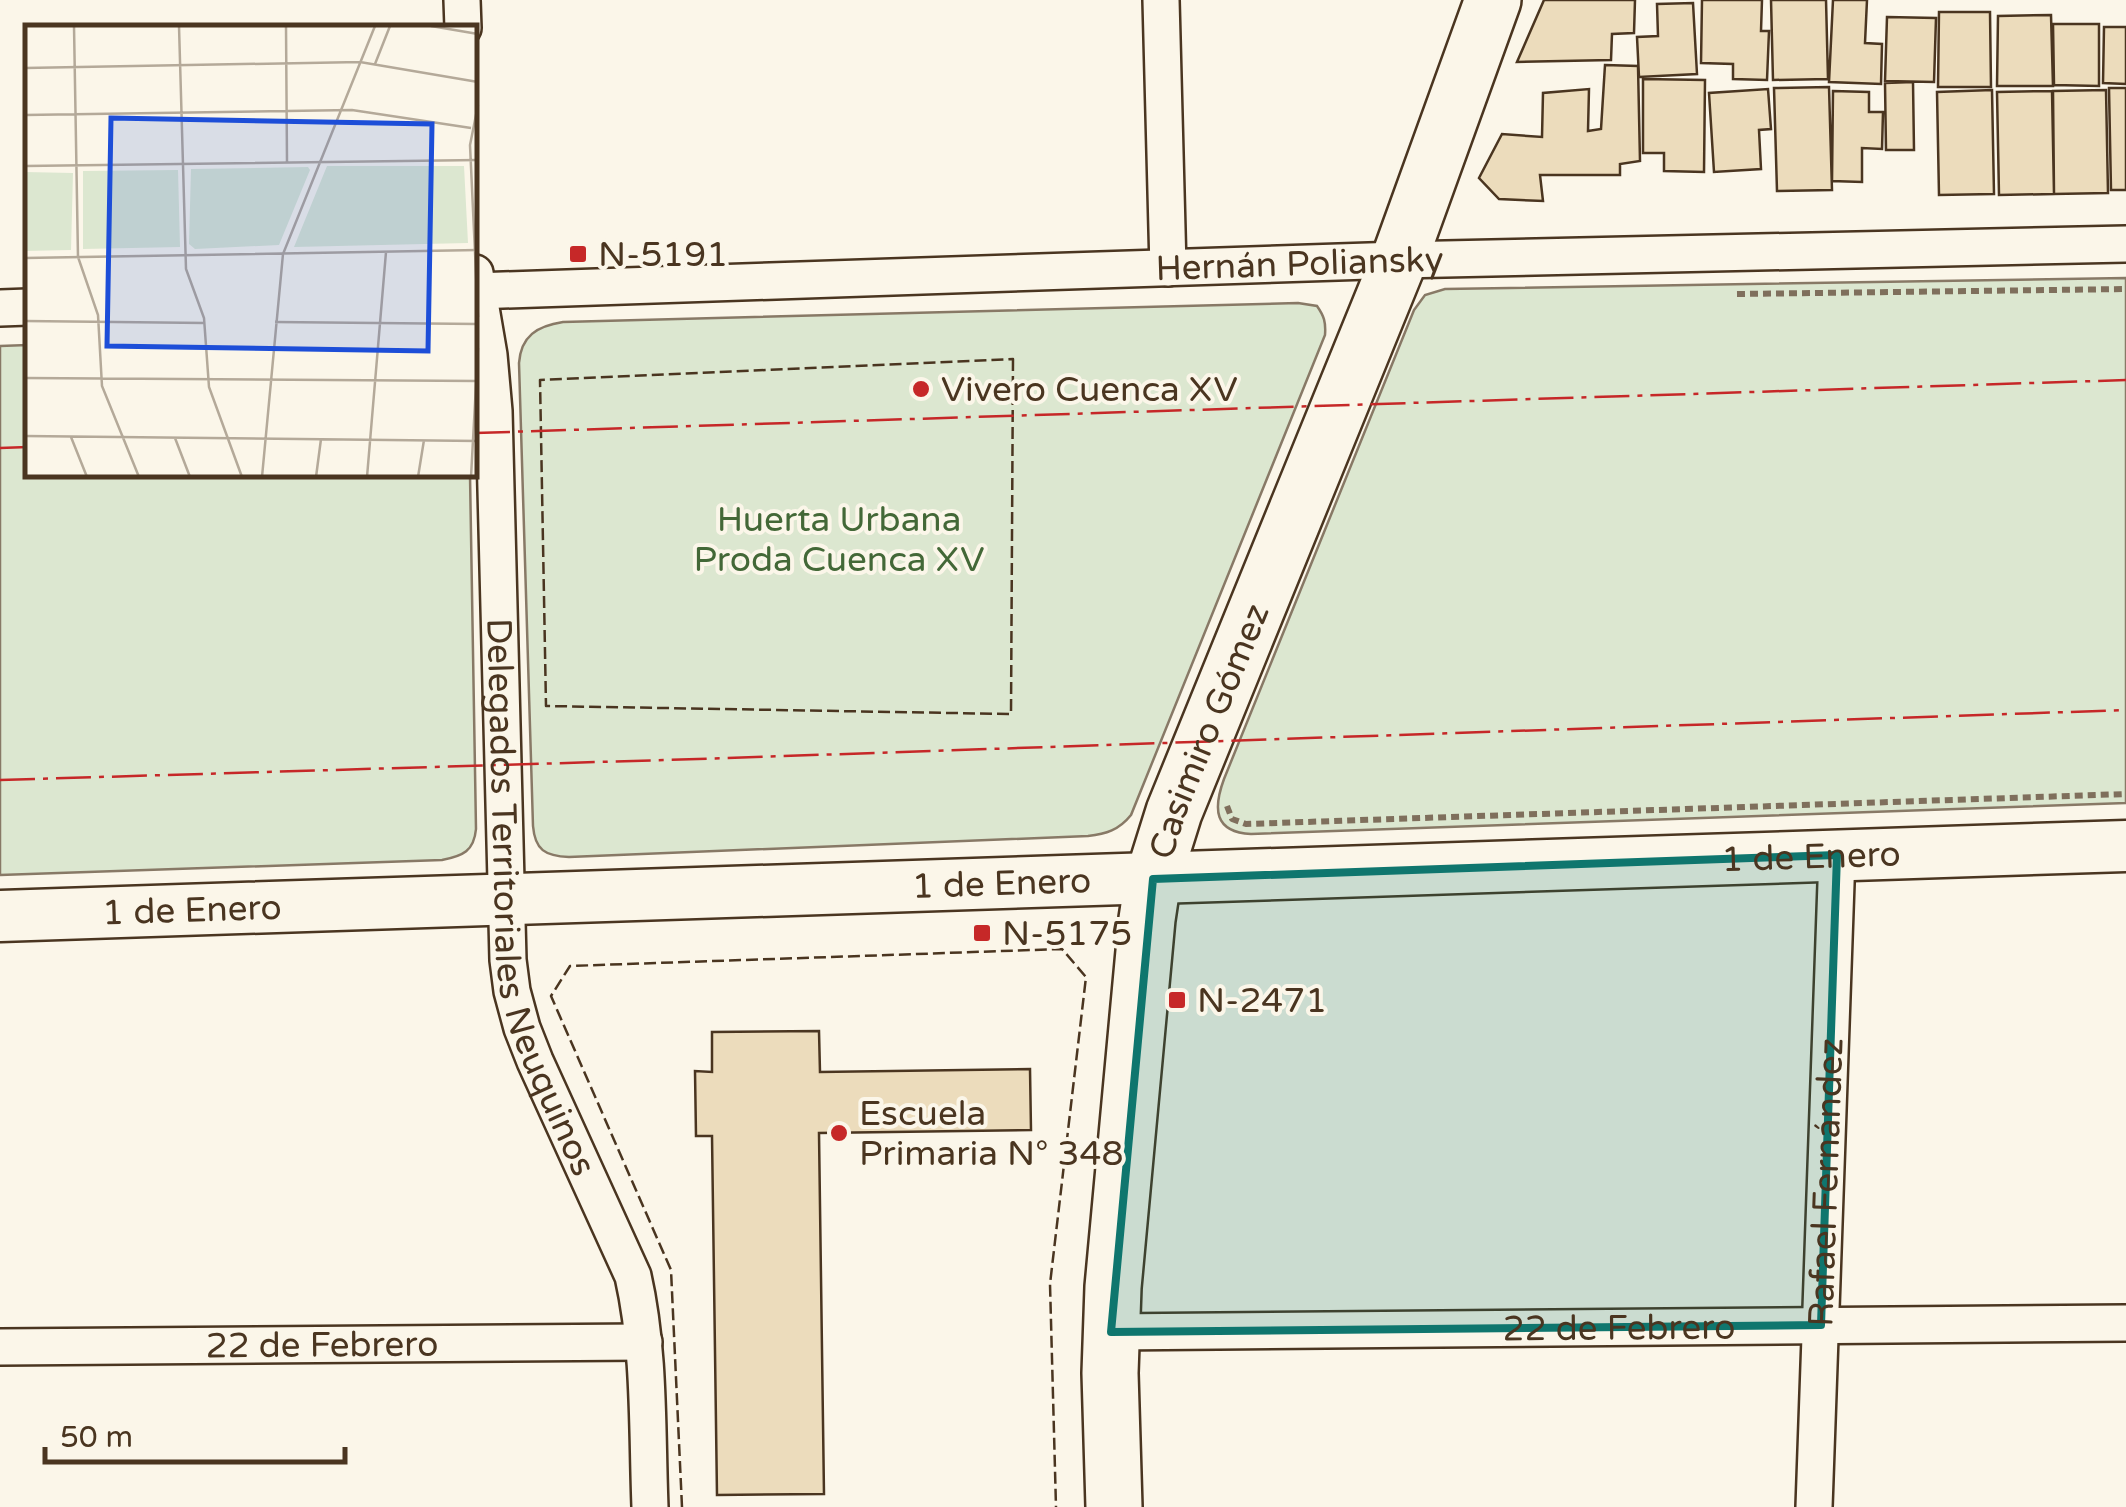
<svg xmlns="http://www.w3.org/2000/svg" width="2126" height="1507" font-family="'Varela Round',sans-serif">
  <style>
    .green { fill: #dce7d0; stroke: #887966; stroke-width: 2.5 }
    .building { fill: #ecdcbc; stroke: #4a3520; stroke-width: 2.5 }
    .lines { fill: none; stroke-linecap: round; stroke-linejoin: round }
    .minor-casing { stroke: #4a3520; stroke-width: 40 }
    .secondary-casing { stroke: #4a3520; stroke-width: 55 }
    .primary-casing { stroke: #4a3520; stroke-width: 60 }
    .path { stroke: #7f6f5c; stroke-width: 6; stroke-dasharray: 8 5; stroke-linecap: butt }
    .minor { stroke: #fbf6e9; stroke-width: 35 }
    .secondary { stroke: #fbf6e9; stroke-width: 50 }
    .primary { stroke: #fbf6e9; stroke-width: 55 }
    .fence { stroke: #4a3520; stroke-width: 2.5; stroke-dasharray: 12 5; stroke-linecap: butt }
    .power { stroke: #c62828; stroke-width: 2.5; stroke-dasharray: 35 8 5 8; stroke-linecap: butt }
    .marked { fill: #0f766e; fill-opacity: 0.2; stroke: #0f766e; stroke-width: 8; stroke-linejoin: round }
    .poi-dot { fill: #c62828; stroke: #fbf6e9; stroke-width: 4 }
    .labels { text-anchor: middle; stroke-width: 8; stroke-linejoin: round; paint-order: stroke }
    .poi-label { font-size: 35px; fill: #4a3520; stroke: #fbf6e9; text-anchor: start }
    .street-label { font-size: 35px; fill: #4a3520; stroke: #fbf6e9 }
    .park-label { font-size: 35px; fill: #436837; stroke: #fbf6e9 }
    .inset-road { fill: none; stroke: #b4a999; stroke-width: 2.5 }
    .view { fill: #1d4ed8; fill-opacity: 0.15; stroke: #1d4ed8; stroke-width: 5 }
    .inset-edge { fill: none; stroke: #4a3520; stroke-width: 5 }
  </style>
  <rect width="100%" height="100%" fill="#fbf6e9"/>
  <!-- green -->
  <path class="green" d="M2126,278v525l-875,31c-37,-2 -38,-25 -27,-55l190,-469 11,-15 20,-6z
    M1298,303l19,3c7,10 9,16 8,29l-194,480c-12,15 -25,19 -43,21l-519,21c-24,-1 -34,-7 -36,-31l-14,-463c2,-27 18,-37 44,-41z
    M27,345l1,130h442l6,354c-2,22 -13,27 -34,31l-442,15v-529z"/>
  <!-- building -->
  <path class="building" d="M1544,0h91l-1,33 -22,1 -1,26 -94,2z
    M1702,0h60l-1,31h8l-2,49 -34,-1v-15l-32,-1z
    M1771,0h55l2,79 -55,1z
    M1833,0h34l-2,43 17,1 -1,40 -52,-2z
    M1693,3l4,71 -58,3 -2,-40 21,-1 -1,-32z
    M1939,12h51l1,75h-53z
    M2051,15l2,71h-56l1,-70z
    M1887,17l49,1 -2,64 -49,-1z
    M2053,24h46v62l-45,-1z
    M2104,27h22v57l-23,-1z
    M1605,65l33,1 2,95 -20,3v11h-80l3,26 -44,-2 -20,-21 23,-44 40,3 1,-44 46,-4 -1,42 13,-2z
    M1643,79l62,1 -1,92 -40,-1v-18h-21z
    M1913,82l1,68h-28l-1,-67z
    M1829,87l3,103 -55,1 -3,-103z
    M2109,88h17v102h-15z
    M1768,89l3,40 -12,1 2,39 -47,3 -5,-79z
    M1992,90l2,104 -55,1 -2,-103z
    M2106,90l2,103 -54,1 -1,-103z
    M1833,91l36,1v20h14l-1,37 -20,-1v34l-30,-1z
    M2052,91l2,103 -55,1 -2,-103z
    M819,1031l1,41 210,-3 1,61 -212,3 5,361 -107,1 -5,-359h-16l-1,-65 17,1v-40z"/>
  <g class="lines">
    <!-- minor casing -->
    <g class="minor-casing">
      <g id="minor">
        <path d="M462,0l1,28"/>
        <path d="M1161,0l7,268"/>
        <path id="s1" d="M475,273l14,82 5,56 14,549 4,31 10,37 13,33 98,215c17,75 14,155 17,231"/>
        <path id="s2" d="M475,291l924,-31 727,-16"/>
        <path d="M0,308l28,-1"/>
        <path id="s3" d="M1111,1332l1015,-9"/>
        <path id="s4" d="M0,1347l644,-5"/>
        <path id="s5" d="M1814,1507l23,-652"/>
      </g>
    </g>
    <!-- secondary casing -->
    <g class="secondary-casing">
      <g id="secondary">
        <path id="s6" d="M0,916l2126,-70"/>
      </g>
    </g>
    <!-- primary casing -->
    <g class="primary-casing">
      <g id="primary">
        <path id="s7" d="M1114,1507l-4,-134 3,-86 34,-368 6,-40 21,-67 225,-552 94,-260"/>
      </g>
    </g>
    <!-- path -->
    <path class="path" d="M1737,294l389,-5
      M1227,806l5,13 14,5 880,-30"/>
    <!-- minor -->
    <use href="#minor" class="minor"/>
    <!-- secondary -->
    <use href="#secondary" class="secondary"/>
    <!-- primary -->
    <use href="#primary" class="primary"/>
    <!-- fence -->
    <path class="fence" d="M1013,359l-2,355 -465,-8 -6,-326z
      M682,1507l-11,-237 -120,-274 19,-30 492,-17 24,28 -36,307 6,223"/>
    <!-- power -->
    <path class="power" d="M475,433l1651,-53
      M0,448l28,-1
      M0,780l698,-21 1428,-49"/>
  </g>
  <!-- marked area -->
  <path class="marked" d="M1837,855l-16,470 -710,7 42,-453z"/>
  <!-- markers -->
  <g class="poi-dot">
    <rect x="568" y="244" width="20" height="20" rx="5"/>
    <circle cx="921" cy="389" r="10"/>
    <rect x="972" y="923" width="20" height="20" rx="5"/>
    <rect x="1167" y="990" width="20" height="20" rx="5"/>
    <circle cx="839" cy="1133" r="10"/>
  </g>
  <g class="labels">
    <!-- poi labels -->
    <g class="poi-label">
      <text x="598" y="266">N-5191</text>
      <text x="941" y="401">Vivero Cuenca XV</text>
      <text x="1002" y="945">N-5175</text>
      <text x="1197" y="1012">N-2471</text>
      <text x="859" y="1125">Escuela<tspan x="859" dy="40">Primaria N° 348</tspan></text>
    </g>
    <!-- street labels -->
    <g class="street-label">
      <text dy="12" stroke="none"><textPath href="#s2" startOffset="825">Hernán Poliansky</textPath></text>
      <text dy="12" stroke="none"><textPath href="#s7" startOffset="788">Casimiro Gómez</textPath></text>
      <text dy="12" stroke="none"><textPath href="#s6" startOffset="1812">1 de Enero</textPath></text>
      <text dy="12" stroke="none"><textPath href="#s6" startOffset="1002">1 de Enero</textPath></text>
      <text dy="12" stroke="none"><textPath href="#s1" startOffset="632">Delegados Territoriales Neuquinos</textPath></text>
      <text dy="12" stroke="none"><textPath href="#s6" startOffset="192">1 de Enero</textPath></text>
      <text dy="12" stroke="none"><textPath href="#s5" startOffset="325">Rafael Fernández</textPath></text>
      <text dy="12" stroke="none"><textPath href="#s3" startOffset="508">22 de Febrero</textPath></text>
      <text dy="12" stroke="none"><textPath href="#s4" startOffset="322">22 de Febrero</textPath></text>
    </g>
    <!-- park labels -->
    <g class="park-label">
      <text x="839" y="531">Huerta Urbana<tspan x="839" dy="40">Proda Cuenca XV</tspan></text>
    </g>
  </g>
  <!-- overview -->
  <g transform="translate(25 25)">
    <rect width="452" height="452" fill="#fbf6e9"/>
    <path d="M302,141h137l4,77 -174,4zM166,144l117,-2 2,3 -31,75 -84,4 -6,-5zM58,146l95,-1 2,77 -97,2zM0,147l48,1 -2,77 -46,1z" fill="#dce7d0"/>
    <path class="inset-road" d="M49,1l4,231 20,58 4,71 37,91M154,1l7,243 18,49 5,69 33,90M261,1l1,136M406,1l47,8M350,39l15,-38M0,43l335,-6 118,20M453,80l-8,40 8,172M0,90l327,-5 119,18M0,141l453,-6M0,233l453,-8M0,296l180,2M250,297l203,2M0,353l452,3M0,411l453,5M46,412l16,40M150,413l15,39M237,452l21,-223 92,-228M291,452l5,-38M342,452l19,-225M393,452l6,-37M446,452l7,-129"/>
    <path class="view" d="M86,93l321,6 -4,227 -321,-5z"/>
    <rect width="452" height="452" class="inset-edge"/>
  </g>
  <!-- scale -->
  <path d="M45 1447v15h300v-15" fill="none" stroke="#4a3520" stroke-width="5"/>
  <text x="60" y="1447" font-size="30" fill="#4a3520" stroke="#fbf6e9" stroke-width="8" paint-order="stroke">50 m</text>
</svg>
